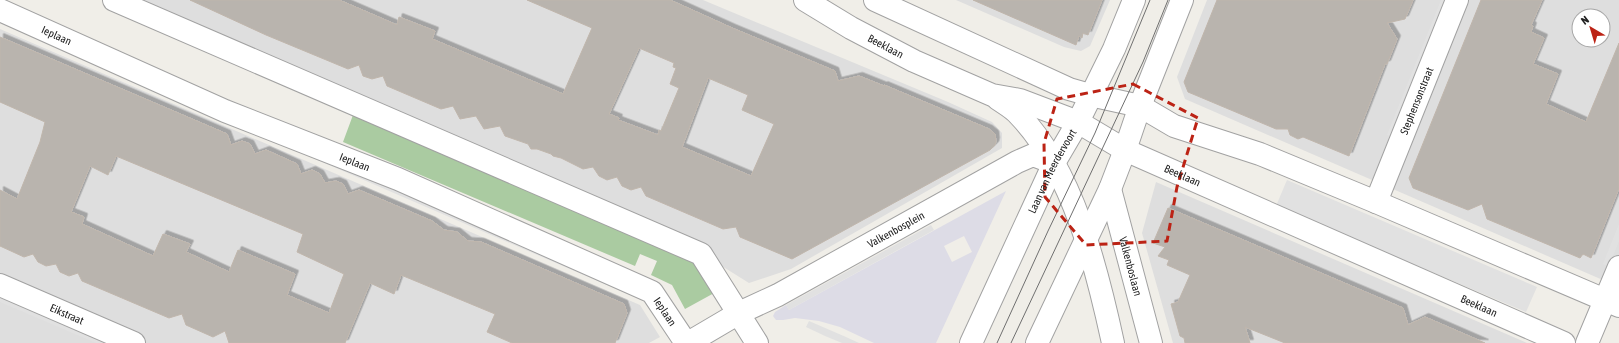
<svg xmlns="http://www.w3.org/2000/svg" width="1619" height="343" font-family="'Asap Condensed',sans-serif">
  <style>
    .residential { fill: #dedede; fill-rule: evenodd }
    .forest { fill: #aacba1 }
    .parking { fill: #e1e1e1 }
    .plaza { fill: #dddce6; fill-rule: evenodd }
    .building { fill: #b9b4ae; stroke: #c0b6ac; fill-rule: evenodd; filter: url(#shadow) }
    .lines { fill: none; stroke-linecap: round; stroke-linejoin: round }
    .minor-casing { stroke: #a2a2a2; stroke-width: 24 }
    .minor { stroke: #fff; stroke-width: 22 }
    .tram { stroke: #6f6f6f; stroke-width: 1 }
    .marked { fill: none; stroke: #bc2315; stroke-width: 3; stroke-dasharray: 8 5; stroke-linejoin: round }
    .labels { text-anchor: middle; stroke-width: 3; stroke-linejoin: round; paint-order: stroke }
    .street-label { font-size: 11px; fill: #212121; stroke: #fff }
  </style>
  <defs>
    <filter id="shadow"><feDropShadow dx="3.5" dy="-3.5" stdDeviation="0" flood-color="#0004"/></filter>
  </defs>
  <rect width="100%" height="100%" fill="#f0eee8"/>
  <!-- residential -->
  <path class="residential" d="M126,0h577l245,102 44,20 10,11v15l-211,121 -42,14 -48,-30z
    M956,0h154l-20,46 -9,5 -17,-4z
    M1207,0h412v287l-434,-188 -8,-22zM1579,16h24v24h-24z
    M0,29l640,276 20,32 -11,6h-649z
    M1156,182l371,161h-354l-31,-110z"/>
  <!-- forest -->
  <path class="forest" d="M353,115l339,145 24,32 -31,17 -13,-24 -21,-10 6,-14 -17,-7 -5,12 -292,-124z"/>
  <!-- parking -->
  <path class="parking" d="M1441,0h7l-55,138 -6,-3z
    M301,148l331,141 -2,6 -331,-143z
    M1287,180l250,107 -11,25 -250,-106z
    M1619,224v17l-10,25 -6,-2z
    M931,225l3,5 -145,80 -3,-5z
    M0,294l113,49h-17l-96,-41z
    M809,321l37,16 13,6h-17l-17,-7 -19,-9z"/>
  <!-- plaza -->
  <path class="plaza" d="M1006,191l-70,152h-62l-34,-16 -21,-6 -24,-3 -12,2h-7l-3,-4 2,-4 11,-7 3,5zM964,236l8,16 -20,10 -8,-16z"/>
  <!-- building -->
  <path class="building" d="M190,0h149l58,25 2,-8 36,14 -3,8 131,55 29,-66 -65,-28h143l62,28 103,43 3,10 21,-5 25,10v-1l105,44 6,5 1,7 -1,4 -5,5 -198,109 -52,-22 -4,-10 -13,2 -77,-33 -5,-9 -10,3 -9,-4 -5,-9 -10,3 -8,-4 -6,-9 -10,2 -22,-11 -8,-2 -2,-2 -14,-5h-6l-3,-5 -23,-8 -5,-10 -16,3 -8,-13 -16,3 -7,-13 -12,3 -54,-23 -4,-10 -11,3 -9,-3 -4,-11 -11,4 -82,-34zM639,48l35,15 -1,4 3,1 -6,16 9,4 -18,43 -2,-1 -1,5 -40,-15 1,-2 -10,-4zM708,78l40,17 -6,15 32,14 -23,52 -69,-29z
    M973,0h129l-14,35 -5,-2 -1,5 -3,-2 -3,9z
    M1217,0h196l-8,19 -18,4 10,16 -10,25h-2l-36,92 -46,-19 -5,2 -8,-4 -2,-6h-12l-88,-37 -4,-10z
    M1481,0h61l-11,25 2,1 -2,6 13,6 -11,26 25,10 -12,30 40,18 33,-79v145l-28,70 -8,-4 -3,4 -93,-39 -5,-15 -14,6 -55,-22 -4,-10z
    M0,37l227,97 4,11 11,-4 8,3 5,10 11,-4 31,14 4,10 11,-4 8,4 5,9 11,-2 7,3 5,10 11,-4 73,31 12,9 13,2 11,9 13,1 143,62 3,9 -12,30h-103l-25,-11 8,-18 -94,-39 -7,19 -24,-11 -25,60h-116l-4,-12 -12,6 -27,-12 -4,-11 -13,4 -87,-37 -4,-8 -9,3 -9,-4 -4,-8 -10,2 -8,-4 -5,-8 -9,3 -24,-11v-56l17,9 23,-57 5,-20 -45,-20zM116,156l187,78 -6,18 47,22 -15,39 -42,-18 8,-21 -57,-24 -9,22 -43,-20 4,-8 -27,-10 -10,22 -71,-32 2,-7 -13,-5 19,-46 18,9z
    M1168,208l235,100 5,17 17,-8 60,26h-200l-40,-16 5,16h-65l-1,-5 -4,-2 -9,-32 7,-2 12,-27 -23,-10 2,-5 -11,-4 7,-9 -12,-4z"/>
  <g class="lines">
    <!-- minor casing -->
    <g class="minor-casing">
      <g id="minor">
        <path d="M114,0l587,254 56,89"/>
        <path id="s1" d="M805,0l46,28 63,33 78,34 28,5 58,22 47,28 439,193"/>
        <path d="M875,0l194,89 21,6 50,11 34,20 86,28 116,48 243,104"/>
        <path id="s2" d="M0,10l225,101 173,68 254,113 34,51"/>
        <path d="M998,99c7,5 15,9 21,16 54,56 78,154 94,228"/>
        <path id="s3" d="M1110,189l41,154"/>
        <path id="s4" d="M1376,202l81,-202"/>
        <path id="s5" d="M0,285l134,58"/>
        <path id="s6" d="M688,343l51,-30 39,-18 239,-133 16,-7 21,8"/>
        <path id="s7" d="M971,343l83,-180 24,-41 36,-73 20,-49"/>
        <path d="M1037,343l73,-154 15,-39 15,-44 42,-106"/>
        <path d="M1587,343l32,-76"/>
      </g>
    </g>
    <!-- minor -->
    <use href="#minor" class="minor"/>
    <!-- tram -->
    <path class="tram" d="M997,343l51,-112 47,-98 55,-133
      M1011,343l132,-281 25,-62"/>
  </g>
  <!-- marked area -->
  <path class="marked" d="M1133,84l65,34 -21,69 -10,54 -81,4 -41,-48 -1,-54 13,-44z"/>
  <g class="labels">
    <!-- street labels -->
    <g class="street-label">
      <text dy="4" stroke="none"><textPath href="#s2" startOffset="62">Ieplaan</textPath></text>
      <text dy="4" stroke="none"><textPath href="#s1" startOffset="93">Beeklaan</textPath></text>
      <text dy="4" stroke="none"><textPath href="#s4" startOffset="109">Stephensonstraat</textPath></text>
      <text dy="4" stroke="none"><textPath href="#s2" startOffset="386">Ieplaan</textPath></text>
      <text dy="4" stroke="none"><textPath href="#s7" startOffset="190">Laan van Meerdervoort</textPath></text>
      <text dy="4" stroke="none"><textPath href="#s1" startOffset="418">Beeklaan</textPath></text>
      <text dy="4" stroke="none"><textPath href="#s6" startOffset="237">Valkenbosplein</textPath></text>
      <text dy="4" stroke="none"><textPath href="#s3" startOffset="80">Valkenboslaan</textPath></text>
      <text dy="4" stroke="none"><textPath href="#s1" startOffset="742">Beeklaan</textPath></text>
      <text dy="4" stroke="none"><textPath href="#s2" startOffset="734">Ieplaan</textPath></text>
      <text dy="4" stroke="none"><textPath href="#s5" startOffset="73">Eikstraat</textPath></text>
    </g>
  </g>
  <!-- north arrow -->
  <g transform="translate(1591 28) rotate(322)"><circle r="19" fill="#ffffff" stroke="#a6a6a6"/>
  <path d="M0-3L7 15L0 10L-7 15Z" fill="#bc2315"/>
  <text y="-6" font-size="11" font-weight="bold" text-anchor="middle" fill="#212121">N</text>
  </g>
</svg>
